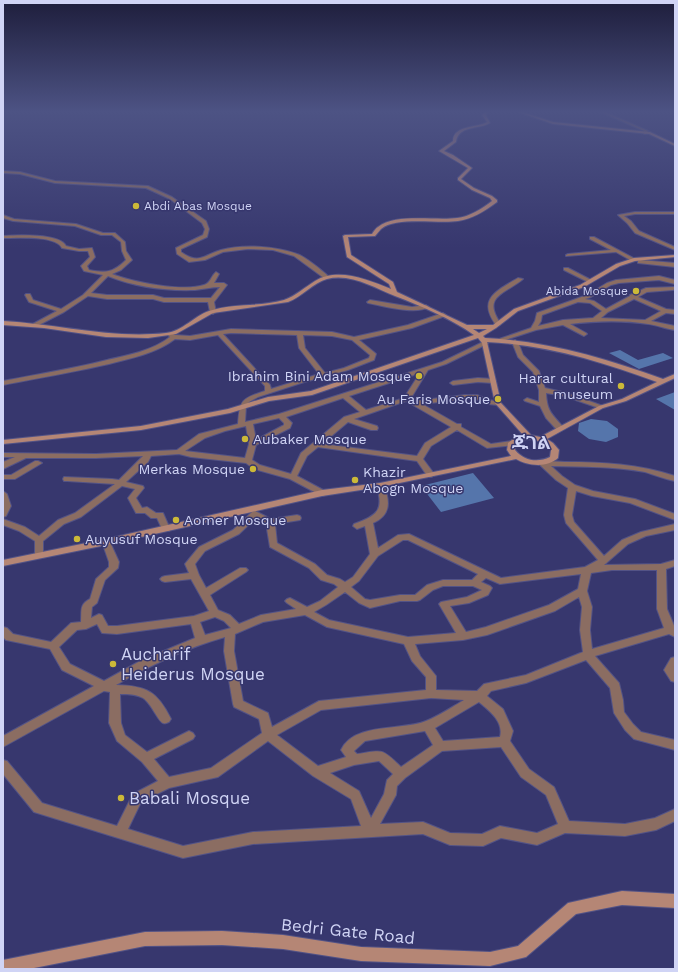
<svg xmlns="http://www.w3.org/2000/svg" width="678" height="972" font-family="'Work Sans','Noto Sans Ethiopic',sans-serif">
  <style>
    .building { fill: #5575ab }
    .lines { fill: none; stroke-linecap: round; stroke-linejoin: round }
    .street-casing { stroke: #535386; stroke-width: 2 }
    .secondary-casing { stroke: #535386; stroke-width: 2 }
    .street { fill: #8b6d62; fill-rule: evenodd }
    .secondary { fill: #b58675; fill-rule: evenodd }
    .poi-dot { fill: #ccb938; stroke: #37376e; stroke-width: 1.5 }
    .labels { text-anchor: middle; stroke-width: 3; stroke-linejoin: round; paint-order: stroke }
    .far-poi-label { font-size: 12px; fill: #d0d4f5; stroke: #37376e; text-anchor: start }
    .poi-label { font-size: 14px; fill: #d0d4f5; stroke: #37376e; text-anchor: end }
    .near-poi-label { font-size: 17px; fill: #d0d4f5; stroke: #37376e; text-anchor: start }
    .near-street-label { font-size: 17px; fill: #d0d4f5; stroke: #37376e }
    .district-label { font-size: 18px; font-weight: bold; fill: #d0d4f5; stroke: #37376e }
  </style>
  <rect width="100%" height="100%" fill="#37376e"/>
  <!-- building -->
  <path class="building" d="M620,350l18,10 25,-7 10,5 -34,11 -30,-16z
    M675,392v18l-19,-11z
    M591,419l16,2 11,8v8l-12,5 -17,-3 -11,-8 1,-8z
    M473,473l21,25 -53,14 -20,-26z"/>
  <g class="lines">
    <!-- street casing -->
    <g class="street-casing">
      <path id="street" d="M601,112h4l43,19 -2,3h-2v-3z
        M3,171l17,1 35,9 93,5 24,11 34,24 3,8 -2,8 -26,12v3c18,13 23,3 40,-2 22,-6 54,-4 76,4 7,2 26,17 32,23l-5,1 -30,-22 -21,-6 -25,-1 -25,3 -18,8 -16,2 -12,-8 -1,-6 27,-13 2,-6 -3,-6 -32,-24 -24,-11 -91,-5 -35,-9 -17,-1z
        M635,212h40v2h-40l-11,2 7,5 8,10 36,16v3l-40,-17 -8,-10 -9,-8z
        M3,215l11,4 62,5 27,9h12l10,9 1,9 6,9 -11,10 -9,4c20,8 71,18 92,11 7,-2 7,-9 12,-13l3,2 -5,9h10l3,2 -13,17 2,10 -3,2 -3,-2 -2,-10h-44l-11,-3h-46l-19,-3 -24,16 -29,15h-4v-2l26,-14 -28,-9 -4,-7 1,-1h4l3,6 28,9 22,-14 20,-20 -19,-4 -3,-5 9,-9 -2,-6h-9l-17,-3c-6,-13 -46,-10 -59,-10v-2c13,-1 57,-3 63,10l13,3 13,-1 3,9 -8,9 2,4c17,3 24,3 37,-10l-4,-9 -1,-9 -9,-7h-11l-26,-9 -62,-5 -10,-3zM108,276c27,11 58,15 87,14 9,-1 16,-3 25,-3l-9,11h-47l-11,-3h-46l-16,-2z
        M590,237h4l43,23 -5,1 -16,-9 -50,4v-1l2,-1 43,-4 -21,-11z
        M640,260l35,3v4l-37,-4v-2z
        M564,268h4l25,13 -5,1 -24,-12z
        M659,276l16,4v4l-16,-4 -40,3 -8,2 -20,12 -6,2 9,2 12,8 24,-13v-1l16,-7 29,-1v2l-2,1 -26,2 -9,5 28,12 9,1v4l-9,-1 -15,8 24,5v4c-9,-1 -18,-5 -27,-6 -26,-4 -52,-3 -78,0l16,9 1,1 -3,2 -21,-11 -27,5 -37,12 -3,-2 35,-12 4,-7 2,-8 50,-18 20,-12 9,-3zM634,299l27,12 -16,9 -44,-2 7,-6zM578,302l12,1 12,8 -9,7 -30,2 -25,6 3,-5 1,-6z
        M518,278l5,1c-18,15 -42,17 -22,45l-3,2 -2,-1c-19,-26 0,-34 22,-47z
        M370,300l42,7 14,-2 3,2c-13,8 -46,-1 -61,-4l-1,-1z
        M443,313l3,2 -1,1 -33,12 -53,12 16,13 1,1 -2,6 -26,10 -47,13 -43,14 -9,5 -3,4 -1,16 34,-8 163,-52 43,-21 3,2 -1,1 -41,20 -18,6 -17,28 4,3 50,-6h12l12,5 11,2 1,1 -3,2 -10,-1 -12,-5h-11l-43,5 35,20h4v3l30,17 21,-3h3l1,2 -1,2 -28,3 -30,-18 -26,16 -8,13 12,16 -4,2h-3l-11,-16 -99,-14 -11,9 -10,20 28,15 1,2 -1,2 -3,1 -32,-17 -36,-10 -8,-6 -55,-6 -12,-3 -28,2 -3,6 -22,20 17,4 1,2 -8,10 6,10 5,-1 9,6h7l7,16 -1,2h-6l-6,-13h-6l-6,-5h-9l-8,-15 7,-9 -13,-3 -41,31 -17,7 -21,17v14l-1,2h-6l-1,-2v-14l-16,-10 -16,-6v-6l22,8 14,9 19,-16 17,-7 40,-29 -48,-3h-3l-1,-2 1,-2 48,2 7,1 24,-24 -47,2h-70l-23,11v-7l12,-5h-12v-4l93,1 81,-4 22,-16 39,-10c2,-24 3,-25 27,-33v-5l-47,-51 -28,5 -15,-1c-18,14 -43,19 -66,25 -35,8 -71,14 -106,21v-4c35,-7 69,-12 104,-21 21,-5 45,-9 63,-23l-2,-2 3,-2 4,2 15,1 41,-7 101,3 22,5 54,-12zM231,333l66,2 2,13 20,26 -48,15 -1,-4 -47,-51zM303,335l29,1 20,4 18,15 -1,3 -25,10 -19,5 -20,-25zM420,373l-16,25 -38,12 -17,-14zM343,398l17,14 -16,5 -43,36 -10,21 -31,-9 -8,-5 4,-15 34,-17 2,-5 -6,-6zM406,401l45,26 -26,16 -8,13 -95,-12 26,-22 23,8h6l1,-2 -1,-2 -23,-7zM279,418l5,5v2l-28,15 -3,-16zM246,426l3,18 -4,14 -60,-7 20,-13 20,-7z
        M515,340l3,2 5,13 16,16 6,17 22,5 36,13 1,1 -1,1h-4l-35,-12 -18,-3c1,19 6,21 18,35l-4,2h-3l-11,-12 -6,-12 -15,-5 -1,-1 3,-2 12,4v-12l-6,-18 -15,-15 -6,-15z
        M478,378l15,1 3,2 -3,2 -15,-1 -25,3 -3,-2 3,-2z
        M35,461h3l4,2 -27,16h-12v-4h8z
        M540,461c7,-1 17,1 25,1 37,0 74,2 110,14v5c-10,-2 -20,-6 -30,-9 -31,-6 -63,-5 -94,-6l11,10 13,9 18,6 42,8 40,15v6l-45,-17 -38,-7 -16,-5 -4,24 2,7 30,34 18,-16 19,-8 34,-8v6l-29,6 -18,8 -24,21 57,-1 14,-4v6l-9,3 1,40 8,19v9l-6,-3 -74,22 24,27 4,17 1,12 9,12 8,8 34,8v10l-41,-11 -9,-9 -11,-17 -4,-25 -24,-28 -60,23 -35,8 -4,5 16,13 10,22 -3,10 19,28 25,18 15,34 56,3 30,-6 20,-9v12l-19,9 -31,6 -60,-3 -28,12 -36,-7 -18,8 -33,-1 -27,-11 -170,10 -70,14 -149,-46 -31,-38v-14l4,1 35,42 75,23 16,-32 25,-13 -16,-19 -25,-21 -8,-18 1,-31 -6,-1 -101,56v-11l91,-50 -32,-16 -12,-21 -44,-9 -3,-3v-10l4,1 6,6 38,8 20,-19 10,-1c1,-12 -2,-17 9,-23l6,-20 13,-12v-5l-7,-20 1,-2h6l10,22 -1,6 -13,12 -8,23 -5,4 -1,11 8,-4 3,1 6,11h9l77,-10 15,-5 -18,-32 -26,3 -3,-1 -2,-2 2,-2 3,-1 24,-3 -4,-9 14,-17 34,-17 19,-18 3,-1 16,8 26,-4 3,1 1,2 -1,2 -25,4 2,19 38,21 12,11 13,4 5,3 8,-5 17,-23 -5,-28 -8,3 -4,-3 1,-2c23,-8 31,-14 22,-39l4,-2 4,2c6,17 7,30 -11,38l5,25 20,-13 11,-1 92,44 84,-11 13,-7 -32,-37 -2,-8 4,-27 -12,-8 -16,-15 -1,-2zM256,518l10,5 4,24 39,21 12,12 13,4 4,3 -18,14 -13,6 -17,-9 -3,1 -2,2 2,2 9,6 -35,6 -22,9 -9,-9 -12,-5 -8,-15 36,-23 2,-2 -2,-2h-6l-34,20 -7,-13 -4,-11 10,-13 34,-17zM403,540h5l70,34 -6,6h-29l-16,5 -12,10h-15l-30,5 -5,-1 -14,-12 8,-6 19,-25zM612,570h45v39l7,19 -72,21 -2,-19 2,-23 -5,-16 4,-18zM581,574l-3,15 -29,16 -63,22 -20,5 -16,-26 19,-3 19,-8 4,-7 -2,-2 -9,-4 5,-4 14,6zM443,586h30l9,4 -15,7 -26,5 -2,2 17,29 -48,4 -79,-17 -15,-8 12,-7 19,-13 14,11 11,5 30,-7h17l3,-1 13,-10zM579,597l3,10 -2,23 3,22 -57,23 -42,9 -7,7 -41,-1v-14l-16,-20 -5,-12 48,-4 24,-5 68,-24zM305,615l22,12 77,17 8,17 14,16v13l-107,11 -47,26 -4,-14 -25,-12 -9,-50 1,-17 28,-12zM215,617l9,4 7,7 -26,7 -5,-13zM97,624l5,9 15,1 74,-10 4,14 -53,22 -38,21 -34,-17 -11,-17 18,-17 9,-1zM225,637l-1,14 9,53 1,3 25,12 3,14 -51,35 -42,9 -15,-18 39,-20 2,-3 -2,-3 -4,-2 -42,21 -22,-17 -4,-12 -1,-29c8,0 16,0 23,4 8,5 15,23 20,25 2,1 3,0 6,-1l2,-3c-14,-28 -24,-33 -55,-34 35,-20 70,-37 109,-48zM431,698l33,2c-12,7 -25,16 -38,21 -24,10 -72,1 -85,29l5,7 -28,9 -41,-31 44,-25zM479,702c11,9 25,20 21,35l-57,4 -8,-13zM425,731l8,14 -32,22c-20,-19 -17,-17 -44,-13l-3,-3 11,-10zM268,741l45,35 38,23 10,27 -108,6 -70,14 -55,-17 13,-27 28,-14 49,-11zM501,747l20,30 25,18 12,29 -21,9 -37,-7 -18,8 -32,-1 -27,-11 -43,2 16,-29 1,-9 8,-8 37,-27zM379,761l14,13 -6,6 -3,14 -13,24 -12,-27 -29,-18 24,-8z
        M3,491l4,3 4,12 -5,10 -3,1z
        M675,657v25l-4,-1 -7,-11 7,-12z"/>
    </g>
    <!-- secondary casing -->
    <g class="secondary-casing">
      <path id="secondary" d="M485,112h3l-2,3 4,8c-12,7 -31,2 -34,19l-12,9 9,4 19,13 -11,11 13,9 18,8 5,4v2c-12,9 -25,17 -39,19 -20,3 -62,-5 -77,8 -2,2 -4,5 -6,7l-27,1 3,18 42,27 4,10 70,33h26l21,-16 66,-24 36,-21 18,-6 41,-3v2l-40,4 -15,5 -36,21 -66,24 -22,17 -13,8 2,2c62,3 120,20 178,41l12,-5v4l-49,23 -23,7 -56,31 6,4 6,7 -1,8c-11,10 -30,8 -42,1l-136,28 -58,9 -216,49 -103,21v-6l103,-21 216,-49 58,-7 131,-27 -4,-6 1,-7 8,-6 8,-1 -29,-33 -13,-60 -4,-5 -166,57 -43,6 -39,12 -89,17 -138,14v-4l138,-14 87,-17 40,-12 43,-6 163,-56c-24,-17 -53,-29 -79,-39 -21,-8 -44,-23 -68,-17 -13,3 -25,18 -39,23l-75,11 -37,21 -28,4 -42,-1 -62,-9 -41,-3v-4c55,3 108,18 163,12 17,-2 28,-17 43,-22 24,-8 51,-4 75,-11 12,-4 21,-13 31,-19 23,-14 53,-1 76,8l-2,-5 -42,-27 -4,-21 2,-1 27,-1c2,-3 4,-6 6,-7 17,-14 58,-6 79,-9 12,-1 26,-10 35,-17l-2,-3 -18,-8 -14,-10v-2l10,-10 -29,-17 14,-10c0,-16 24,-13 34,-19l-5,-7zM473,329h14l-8,4zM487,342c60,3 115,20 170,40l-35,17 -23,7 -59,31 -9,-2 -30,-32zM529,439c9,1 16,4 22,11l-1,7c-12,6 -26,4 -35,-7l1,-6 5,-3z
        M518,112h4l31,10 97,10 25,12v2l-26,-12 -96,-10z
        M622,891l53,3v14l-53,-3 -46,9 -50,43 -36,9 -129,-5 -78,-12 -61,-4 -77,1 -116,23h-26v-9l142,-28 77,-1 61,4 78,12 129,5 28,-6 50,-43z"/>
    </g>
    <!-- street -->
    <use href="#street" class="street"/>
    <!-- secondary -->
    <use href="#secondary" class="secondary"/>
  </g>
  <!-- sky -->
  <linearGradient id="sky" x2="0" y2="1"><stop stop-color="#1e1e3c"/><stop offset="0.45" stop-color="#4d5384"/><stop offset="1" stop-color="#4d5384" stop-opacity="0"/></linearGradient>
  <rect width="678" height="248" fill="url(#sky)"/>
  <!-- markers -->
  <g class="poi-dot">
    <circle cx="136" cy="206" r="4"/>
    <circle cx="636" cy="291" r="4"/>
    <circle cx="419" cy="376" r="4"/>
    <circle cx="621" cy="386" r="4"/>
    <circle cx="498" cy="399" r="4"/>
    <circle cx="245" cy="439" r="4"/>
    <circle cx="253" cy="469" r="4"/>
    <circle cx="355" cy="480" r="4"/>
    <circle cx="176" cy="520" r="4"/>
    <circle cx="77" cy="539" r="4"/>
    <circle cx="113" cy="664" r="4"/>
    <circle cx="121" cy="798" r="4"/>
  </g>
  <g class="labels">
    <!-- far-poi labels -->
    <g class="far-poi-label">
      <text x="144" y="210">Abdi Abas Mosque</text>
      <text x="628" y="295" text-anchor="end">Abida Mosque</text>
    </g>
    <!-- poi labels -->
    <g class="poi-label">
      <text x="411" y="381">Ibrahim Bini Adam Mosque</text>
      <text x="613" y="383">Harar cultural<tspan x="613" dy="16">museum</tspan></text>
      <text x="490" y="404">Au Faris Mosque</text>
      <text x="253" y="444" text-anchor="start">Aubaker Mosque</text>
      <text x="245" y="474">Merkas Mosque</text>
      <text x="363" y="477" text-anchor="start">Khazir<tspan x="363" dy="16">Abogn Mosque</tspan></text>
      <text x="184" y="525" text-anchor="start">Aomer Mosque</text>
      <text x="85" y="544" text-anchor="start">Auyusuf Mosque</text>
    </g>
    <!-- near-poi labels -->
    <g class="near-poi-label">
      <text x="121" y="660">Aucharif<tspan x="121" dy="20">Heiderus Mosque</tspan></text>
      <text x="129" y="804">Babali Mosque</text>
    </g>
    <!-- near-street labels -->
    <g class="near-street-label">
      <text transform="translate(348 931) rotate(6)" y="6">Bedri Gate Road</text>
    </g>
    <!-- district labels -->
    <g class="district-label">
      <text x="531" y="449">ጁገል</text>
    </g>
  </g>
  <!-- border -->
  <rect width="678" height="972" fill="none" stroke="#d0d4f5" stroke-width="8"/>
</svg>
